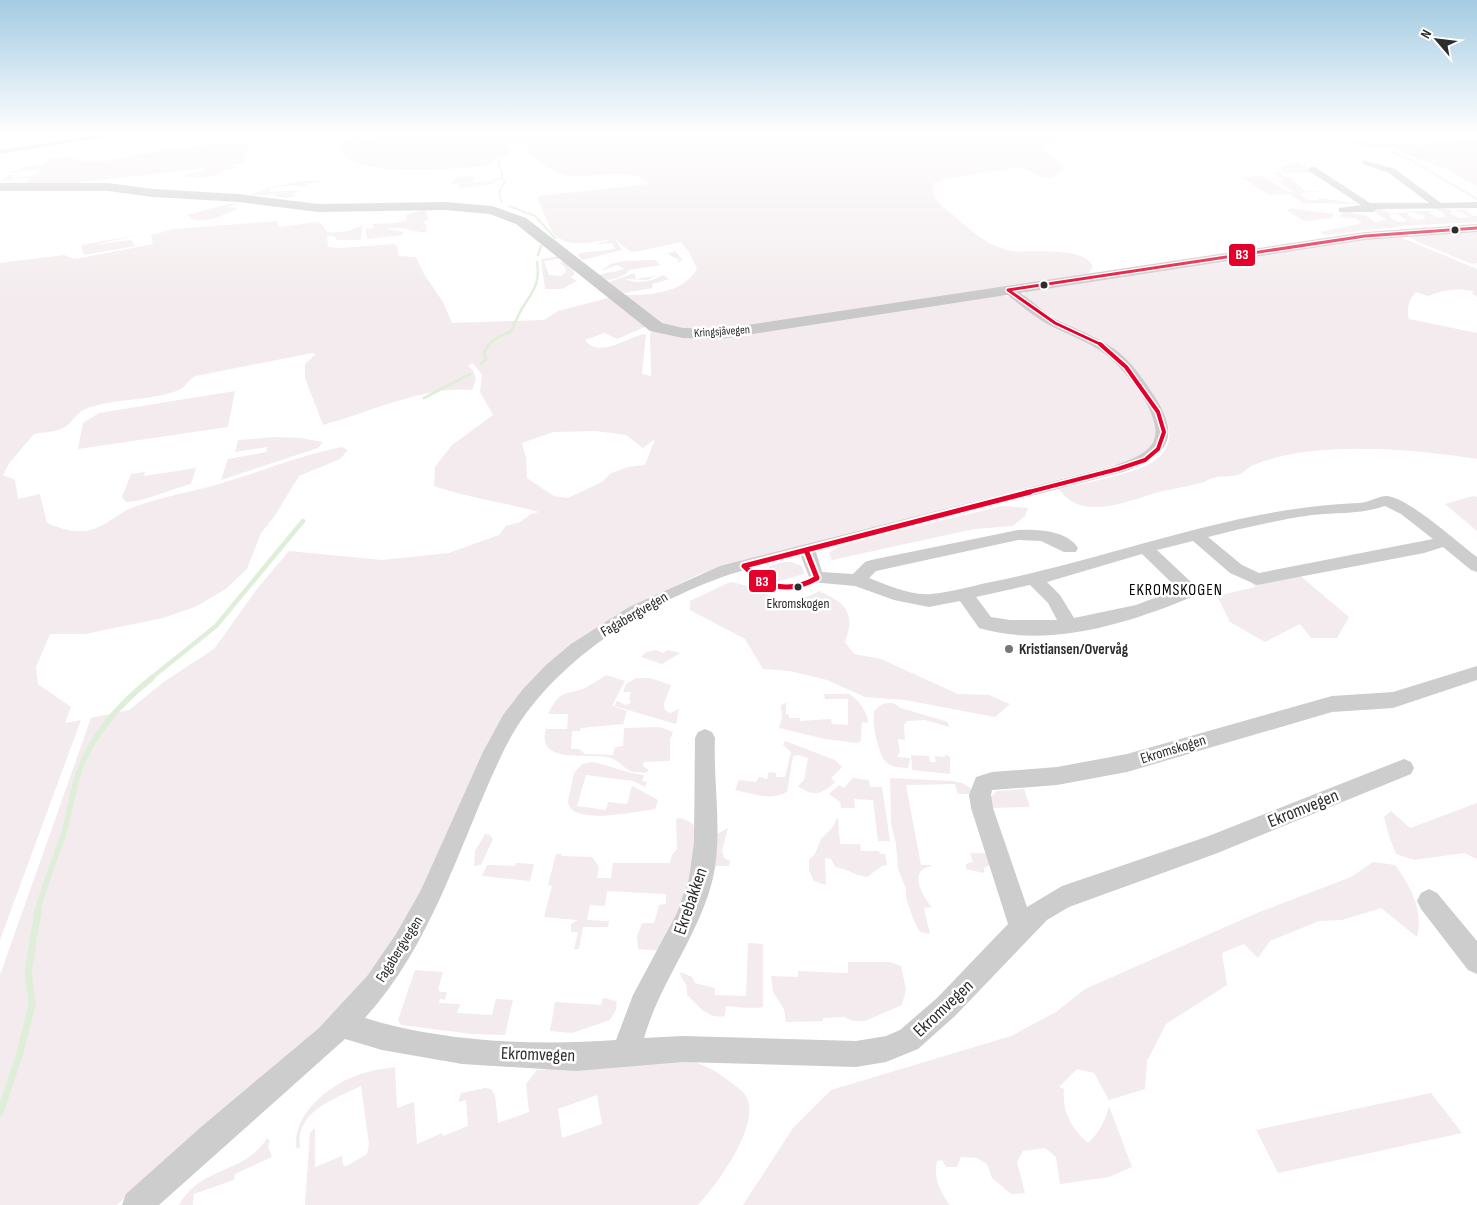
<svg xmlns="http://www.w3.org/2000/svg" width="1477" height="1205" font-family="'Sofia Sans Condensed',sans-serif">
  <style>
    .green { fill: #f3ebed; fill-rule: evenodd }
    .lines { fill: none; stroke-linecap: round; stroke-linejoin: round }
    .stream-far5 { stroke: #dfeed9; stroke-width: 2 }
    .stream-far4 { stroke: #dfeed9; stroke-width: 2.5 }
    .stream-far3 { stroke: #dfeed9; stroke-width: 3 }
    .stream-far2 { stroke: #dfeed9; stroke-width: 4.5 }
    .stream-far1 { stroke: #dfeed9; stroke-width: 5.5 }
    .stream { stroke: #dfeed9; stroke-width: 7 }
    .street { fill: #cdcdcd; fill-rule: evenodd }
    .secondary { fill: #c9c9c9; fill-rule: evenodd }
    .bus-1-far2-casing { stroke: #fff; stroke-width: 5.5 }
    .bus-1-far1-casing { stroke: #fff; stroke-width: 7 }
    .bus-1-casing { stroke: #fff; stroke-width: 9 }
    .bus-1-far2 { stroke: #e4002b; stroke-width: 3 }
    .bus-1-far1 { stroke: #e4002b; stroke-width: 4 }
    .bus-1 { stroke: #e4002b; stroke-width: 5 }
    .bus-dot { fill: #2d2d2d; stroke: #fff; stroke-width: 2 }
    .poi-dot { fill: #767676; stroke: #fff; stroke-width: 2 }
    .labels { text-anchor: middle; stroke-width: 5; stroke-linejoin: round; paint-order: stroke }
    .far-street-label { font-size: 12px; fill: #2d2d2d; stroke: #fff }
    .bus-label { font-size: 14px; fill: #2d2d2d; stroke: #fff }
    .street-label { font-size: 15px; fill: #2d2d2d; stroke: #fff }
    .poi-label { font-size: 15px; font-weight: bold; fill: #2d2d2d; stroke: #fff; text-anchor: start }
    .neighbourhood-label { font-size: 16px; letter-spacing: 1px; fill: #000; stroke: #fff }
    .near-street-label { font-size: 18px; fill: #2d2d2d; stroke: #fff }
    .line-badge { stroke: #fff; stroke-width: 2 }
    .badge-label { font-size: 14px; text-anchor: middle; font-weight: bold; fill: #fff }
  </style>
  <rect width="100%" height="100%" fill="#fff"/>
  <!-- green -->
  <path class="green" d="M379,134h694l-31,11h-5l27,21 -2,6c-21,14 -24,-1 -40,-4 -11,-2 -21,5 -32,3l-49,9 -7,3c-4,9 2,17 8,23 21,16 43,42 71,45 20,2 71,-6 80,16l-4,6 -5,2 -378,57 -44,-7 -42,-30c26,0 62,0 77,-26l-8,-17 -8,-10 -47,10 -6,-2 -13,-11 7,11 -40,10 -4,-5 2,-2 35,-4 -3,-6 -15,1 17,-5c-20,2 -49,12 -62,-8 -6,-10 -9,-22 -15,-32l2,-3 111,-12c-17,-19 -64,-4 -86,-9 -16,-4 -25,-17 -39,-22l4,-5 -2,-3 -21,-4 -6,3 13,5 -6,7h-8l-10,9c-29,3 -142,17 -151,-20 12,-10 19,-7 34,-6z
    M1329,134h8l25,8h44l12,4 12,-5 47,-1v47l-28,-17 -46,-17 -6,-4 1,-2h-33z
    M242,142l9,1 -5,7 -3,13 -11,2 7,2 -1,1 -20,3 2,2 -13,4h-21l2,-3 18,-3 -3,-1 1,-2 -138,16 -40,-1 5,-5 -25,2 -6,3 6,-7 9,-2 -4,4 24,-3 6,-6 -33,4 18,-6 19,-2 5,-7 20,-1 12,4 18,1 75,-14z
    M1299,162l16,11h-32l-2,2 15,5h-4l14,11 20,1h-23l1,2 -3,1 8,5h10l-2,-2h2l43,6 -59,-1 -14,-9 -20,1 -28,-18 21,-1 27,16h5l-16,-11 5,-1 -10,-7 13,-1 -6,-4z
    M473,176l1,5 -13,3 33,-3 -1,-1 6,-3 1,2 -8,5 -30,4 -4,-2 1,-2h-9l7,-7z
    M302,181h20l-15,3 2,3 -21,-2 -20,4 2,3 30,-2 -7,4 2,2c-9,4 -14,1 -22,-1v-2l-4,2h-18l16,-7z
    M228,204h8l-8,3 11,1c-13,6 -39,20 -52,7z
    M1428,206l22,4 2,2 -3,1 10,5 11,-1 -9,-5 -9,-2h13l7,6h5v6l-74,4 -78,9 -5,-3 42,-9 -7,-5 -16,-1 5,-6 23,5 8,6 12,-2 -14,-9 8,-3 11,7 -3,2 10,5 9,-1 -11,-7h-6l16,-2 3,1 -3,2 10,5 7,-1 1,-3 -17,-5h29l-8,1 8,6 9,-1 -4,-5z
    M1291,208l5,1 38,5 -2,4 -27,3 -18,-10z
    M426,209l2,11 -5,2 4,3 -1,7c-17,1 -19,-7 -38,-3l15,3v3l-36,4 -1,-10 8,-1 -2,-4 24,-1 10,-3v-5z
    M277,221l2,6 39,-5 4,2 5,8c10,1 24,0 35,-7l-1,15h-24l-3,-4h-5l-2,-2 1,13 13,1 52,-4 4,2 2,10 17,1 8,17 19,28 9,21 92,-3 14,-9 54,-14 35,29 -30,13 -13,-6 -19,7c15,19 40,-2 59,-6l2,1 -4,39 9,2 -1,-42 2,-3 35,6 311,-43 14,4c31,20 67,35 96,57 20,15 60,66 44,91 -6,8 -18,12 -26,16l-359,92 -67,20 -61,29 -82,56 -125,212 -42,79 -65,77 -151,126 -57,52h-117v-230l91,-257 38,-8 36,-29 49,-32 43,-60 32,-38 93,9 67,-7 50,-18 7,-9 14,-4 11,-8 8,-2c-35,-10 -71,-14 -105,-26l1,-19 17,-22 41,-30 -13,-23 2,-17 -9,-12 -5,3 5,4 3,9 -4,11c-45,-5 -106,23 -149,35l-18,-47v-14l11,-10 -4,-1 -116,23c-8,3 -10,11 -17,14 -28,11 -62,8 -91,18 -10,4 -12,8 -18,15 -9,9 -24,9 -36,11l-24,28 -7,13 12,5 3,19 22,-5 7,29c12,5 24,9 37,8 19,-1 33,-18 50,-24 29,-11 59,-15 88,-24 41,-12 78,-28 120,-36l6,3 -8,9 -41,17 -25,41 -13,16 -14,36 -21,20 -31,18 -32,11 -78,16h-35l-14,33 2,17 33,23 -6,16 16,-3 -81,220v-677l64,-8 11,4 78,-15 -2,-9 23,-6zM596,431l30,4 17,13 12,-9 -10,26 -17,2 -17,6 -9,9 -34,16 -14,-2 -27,-18 -1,-20 -4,-15 31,-11z
    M1477,230v33l-5,1 -54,-22 -13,-8z
    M138,235l-45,10 38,-5 4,6 -51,9 -3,-10z
    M1398,236l79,33v28l-5,-4 2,-2c-18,-3 -30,-2 -46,5l-12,-4c-7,7 -10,18 -7,27l68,14v126c-66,-10 -161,-19 -224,6 -5,2 -8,7 -13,9 -12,5 -21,-1 -36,8 -14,4 -28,6 -41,9 -32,8 -80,33 -104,-2 24,-6 80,-15 98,-30 27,-23 4,-56 -13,-77 -4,-6 -9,-13 -14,-18 -34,-24 -73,-42 -106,-68l1,-5 331,-52z
    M674,250l8,9 -2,3 -51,8 -2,3c-10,5 -19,11 -28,2l14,-4 -3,2 14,-4 -7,-4 -16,6 10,-7 12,-3 32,-1 5,5 18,-3 1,-2 -13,-7 8,-1z
    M561,256l2,2 -19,3 5,14 13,1v-2l4,-2 -1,-5 -5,-4 4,-2 8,7 3,6 -4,3 6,4 -15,8h-17l-4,-30z
    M634,273l2,6 20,-3 -9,4 -22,-1c13,6 28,2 38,-4l6,4 -16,5 -1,4 -28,5 -15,-11z
    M235,391l-7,36 -150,22 5,-26 16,-10z
    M278,437l22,1 23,4 -5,6 -97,32 7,-21 38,-7 1,-5 -32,5 3,-12z
    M196,468l-5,16c-22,5 -43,17 -65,18l-4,-5 9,-23 14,-2 -1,4z
    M1473,496l4,1v34l-32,-27z
    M1002,506l26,2 -3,8 -12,10 -39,3 -142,31 -3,-7 9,-6 55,-15z
    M784,562h8l10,4 2,8 -25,7 -9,-1 -3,-10 3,-4z
    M1297,573l52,44 -12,21h-26l-11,-14 -35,18 -35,-20 -13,-26 38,-9 -6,-7z
    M730,582c38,5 49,32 89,9 27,12 37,22 26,51l9,12 27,5 77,35 31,1 21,9 -15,13 -90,-17 -40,-3 -38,-17 -37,-9 -27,-2 -18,-30 -55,-29v-9z
    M656,650l7,3 5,-3 12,3 -18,11 -21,-7 5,-5z
    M606,675l19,6 -13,25 15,5 -4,13 -42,4 -1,3h-8l-1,18h8l6,5 28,1 2,-8 8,-1 1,-18 36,-1 13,5 -3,8v21l-26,1 -1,4 6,4 -3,3c-5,-1 -11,0 -16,-2 -6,-3 -12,-11 -19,-13 -19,-6 -76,8 -65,-29h21l1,-15h-20c14,-27 15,-17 37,-26 7,-4 14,-8 21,-13z
    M636,678h14l21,7 -7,19 1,6 5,3 9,-4 -3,15 -62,-18 3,-5 9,4 5,-2 -2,-4 2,-7h-8l3,-8z
    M824,694h25c9,5 19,18 19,29l-6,-1 -1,19 -4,2 -32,-4 -46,-11 3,-10 -1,-13 8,-3 -3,2v10l3,1v3h11v3l31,-2 1,5 16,1v-26h-23z
    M886,703h7l8,5 47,14 1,5 -24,-7 -18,1 -3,4 1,15 -7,-1 2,14 -2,1v3l12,1 -2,10c-8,-1 -16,0 -22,-6 -8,-8 -14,-38 -12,-50 2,-5 7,-7 12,-9z
    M785,741l50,19 7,7 -11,11 4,4c-14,12 -20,16 -37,4l6,-6 4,-22 -9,-3 -6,1 -6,36c-16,9 -34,2 -52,-2l4,-10 17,2 3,-5 8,2 2,-7 7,1v4h9l6,-25 -8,-7z
    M945,754l5,3v17l-38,-4 -1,-15 18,1 1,6h6l-1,-6 10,1z
    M592,762c18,3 33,11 52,13l-2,6 5,1 -2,5 -12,-6 -47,-6 -9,31 29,4 2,-8 19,2 5,-18 26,14 -3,9c-16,2 -86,18 -87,-8l6,-28 8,-9z
    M853,778l16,2 1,7h12l8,54h-12l-5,-41 -19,-1 1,9h-14l-1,-6 -11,-8 10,-9 5,3z
    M890,778l62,3 10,2 9,5 1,6h-14l-3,-10 -49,1 15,80h11c-2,2 -6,2 -10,5 -10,8 3,30 10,37l-8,1 6,26 -10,-2 -6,-11 -8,-23v-9l-8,-20 -2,-25 -5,-20z
    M1024,789l6,18 -40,1 -1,-9 8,-8z
    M1477,803v56l-13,-6 -50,7 -18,-6 -7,-18 -5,-19 7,-6 19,17z
    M838,817l2,27h20l1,7h18l1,3h5l2,11 -5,1 -15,11c-11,-1 -19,-8 -32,-10l-4,-8 -6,-1 1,27 -12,-4 -5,-10v-11l6,-6 6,-15 11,-11z
    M680,818c10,3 15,5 17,15l-8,56 -28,62 -23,-2 -1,-13 5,-13h12l5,-18 7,-1v-10l-59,-3 -2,15 -15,-1 -3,15 22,1 -1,6h-25l-4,22h-5l4,-17h-7v-8l6,-4 -33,-3 8,-31 -4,-1 8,-31h6l-1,2 31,1 7,10 -2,11h14l2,-15h57l2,-8 5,-6 -1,-30z
    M728,828l-6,23 2,7 6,3 -1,5h-18l4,-31z
    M485,834l5,1 3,4 -12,26 -7,1 1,-15z
    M970,853h17l3,12 -6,3v5l-18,-4v-5l7,-2z
    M1373,862l22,3c15,20 29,46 22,72l-36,-29 -39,12 -23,1 -49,20 -12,17 -14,-14 -22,9 5,32 -61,39 -19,37 -2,28 -36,11 -15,-27 -17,-4 -18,18 5,2c-2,23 7,39 24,54 10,-9 18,-23 21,-37l23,61 -23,10 -49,7 -4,-27 -11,-9 -22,3 -6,11 8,31 -14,1 -19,-16 -5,-14 -10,-6 -16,-1 -4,10h-11l-4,-7 -5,1c-4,16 3,32 13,44h-207l50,-77 38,-38 180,-54 45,-24 29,-23 172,-76 94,-36z
    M516,863l18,1 -4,17 -48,-5 5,-11 28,1z
    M748,943l15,1v63c-8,2 -28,0 -37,-1l-1,10c-17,4 -27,-11 -38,-21 1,-14 -6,-14 -7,-23l12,5 3,6 20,5v7l31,1z
    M848,962h42l11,4 5,23 -4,16 -37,16h-12l-9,-4 -21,1v3l-37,1 -2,-13 -11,-17 -2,-16 27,1v-6l50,2z
    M415,970l28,2 -5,17 2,3h7l-2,8 -5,-1 -1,4 21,1 -3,9 35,2 4,-16 17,1 -8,35 -33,-1 -71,-9 -3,-5z
    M603,998l14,3 -1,9 -6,10 -38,13 -22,-2 5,-29 46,3z
    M687,1060c17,4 27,10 41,20 6,5 16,11 19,18 13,28 -30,87 -49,107h-393l5,-72 5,-5v39l27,-11 1,9 4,1 20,-12 2,-10 -8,-58c-26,13 -66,25 -61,61l-2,2 -2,-2c-3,-34 35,-64 65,-73 11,-4 22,-5 34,-7l2,41 17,-6 3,42 25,-11 1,3 25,-10 -2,-26 -8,2 3,-9 24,-5 6,1 4,6 3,28 31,-11 -3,-28 11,-14zM597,1095l5,29 -40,14 -4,-29z
    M1431,1093l31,40 -184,40 -22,-43z
    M267,1138l3,3 -2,6 4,10 -37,17 -1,6 -40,14 -1,11h-14c22,-40 66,-30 88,-67z"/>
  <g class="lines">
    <!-- stream-far5 -->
    <path class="stream-far5" d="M495,134l-4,8 14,10 -3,5
      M1335,136l47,12
      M1392,152l17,7 68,40
      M500,160l-1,7 3,4v8l3,2 -6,11 3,10
      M509,206l26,10 11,12"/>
    <!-- stream-far4 -->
    <path class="stream-far4" d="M545,227l10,11
      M538,255l3,-9
      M488,345l10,-8 12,-5c4,-6 6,-12 9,-18 11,-21 22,-26 18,-52"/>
    <!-- stream-far3 -->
    <path class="stream-far3" d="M481,364l5,-5 -2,-7 5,-8
      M424,398l46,-24"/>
    <!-- stream-far2 -->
    <path class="stream-far2" d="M150,679l66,-53 87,-105"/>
    <!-- stream-far1 -->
    <path class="stream-far1" d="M37,912c7,-26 17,-50 26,-76 7,-22 9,-48 18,-70 14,-35 42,-65 71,-88"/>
    <!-- stream -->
    <path class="stream" d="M0,1113l20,-60 12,-48 -4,-33 10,-61"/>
    <!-- street -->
    <path class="street" d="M106,134h18l-124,20v-4z
      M1363,160l32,9 46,34 36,-1v6l-100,1 -4,3h-34v-4l22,-3 -52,-34v-4h6l55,36h59l-40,-30 -26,-9z
      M1008,287c13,3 32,22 44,30 20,11 42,18 61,31 16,11 28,28 38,43 31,44 20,64 -28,81l-307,80 6,20 31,2 12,-12 6,-2 147,-30c18,-1 49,0 60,18l-2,4h-12l-23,-11 -23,-1 -142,31 -7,7c18,7 42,18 62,16 23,-2 47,-10 70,-14 119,-25 234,-72 357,-77 10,0 20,-7 29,-7 22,2 71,47 90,61v15l-6,-2 -28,-23 -19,6 -167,32 -27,-12 -37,-32 -36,9 35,33 5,9 -3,4c-64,27 -145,53 -215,32l-19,-27 -31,6 -35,-7 -39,-14 -44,-4 -10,-26c-23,6 -47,11 -70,18 -86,29 -185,91 -226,174 -45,92 -70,193 -140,270 77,24 171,28 251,22l17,-45 44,-82 12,-35 5,-35 1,-105 3,-6 7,-3 7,3 3,6c-2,46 8,95 -2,140 -14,58 -53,104 -69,160l39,-2 173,5 30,-5 14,-6 37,-32 71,-74 -37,-116 -2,-13 7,-18 16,-5 65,-5 70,-13 205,-58 61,-4 84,-26v14l-84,28 -61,4 -205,60 -70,13 -65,5 -1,5 2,13 34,99 35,-21 144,-49 198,-78 7,3 3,6 -3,6 -196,80 -146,53 -22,13 -92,96 -37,33 -32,13 -30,5 -173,-5 -107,9 -114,-7 -80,-14 -37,-11 -186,166h-37l4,-11 75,-67 118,-99 49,-53 28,-41 25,-44 62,-138 20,-37 20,-26 23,-24 25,-21 58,-37 91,-41 393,-100c13,-5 31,-10 39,-22 16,-24 -28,-76 -47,-90 -16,-12 -36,-19 -54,-28 -17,-9 -32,-22 -47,-34l-1,-2zM1385,506l16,8 32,25 -174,34 -17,-8 -34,-28c35,-9 69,-17 104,-22 26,-3 46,0 73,-9zM1142,554l36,35 -42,16 -62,13 -14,-23 -13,-13zM1030,585l18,18 9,17h-47l-19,-3 -15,-20z
      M1429,889l8,4 40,48v33l-9,-4 -47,-61 -4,-8 4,-8z"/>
    <!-- secondary -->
    <path class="secondary" d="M0,183h108l45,6 86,5 79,10 126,-2 48,4 34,12 136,105 21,5 37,1 645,-97 112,-8v8l-112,8 -645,99 -37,-1 -33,-7 -134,-107 -26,-10 -46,-4 -126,2 -79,-10 -86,-5 -45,-6h-108z"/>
    <!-- bus-1-far2 casing -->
    <g class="bus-1-far2-casing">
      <path id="bus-1-far2" d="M1008,290l357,-54 112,-8
        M1008,290l47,33 47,22"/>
    </g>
    <!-- bus-1-far1 casing -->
    <g class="bus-1-far1-casing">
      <path id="bus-1-far1" d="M1025,493l93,-24 27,-9 13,-11 6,-17 -6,-20 -32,-45 -26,-23"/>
    </g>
    <!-- bus-1 casing -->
    <g class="bus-1-casing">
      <path id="bus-1" d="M806,550l11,28c-28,16 -51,10 -73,-12z
        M806,550l224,-58"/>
    </g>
    <!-- bus-1-far2 -->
    <use href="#bus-1-far2" class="bus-1-far2"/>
    <!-- bus-1-far1 -->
    <use href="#bus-1-far1" class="bus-1-far1"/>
    <!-- bus-1 -->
    <use href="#bus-1" class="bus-1"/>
  </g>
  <!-- sky -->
  <linearGradient id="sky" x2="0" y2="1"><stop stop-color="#a4cbe2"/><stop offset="0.44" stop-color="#fff"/><stop offset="1" stop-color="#fff" stop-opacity="0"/></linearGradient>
  <rect width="1477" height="302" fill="url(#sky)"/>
  <!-- markers -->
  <g class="bus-dot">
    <circle cx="1455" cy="230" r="4.5"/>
    <circle cx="1044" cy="285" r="4.5"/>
    <circle cx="798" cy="587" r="4.5"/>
  </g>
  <circle class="poi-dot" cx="1009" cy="649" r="5"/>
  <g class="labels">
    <!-- far-street labels -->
    <g class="far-street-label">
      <text transform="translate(722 331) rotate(-4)" y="4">Kringsjåvegen</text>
    </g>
    <!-- bus labels -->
    <g class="bus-label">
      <text x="798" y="608">Ekromskogen</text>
    </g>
    <!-- street labels -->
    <g class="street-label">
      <text transform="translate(634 614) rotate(-30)" y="5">Fagabergvegen</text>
      <text transform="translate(1173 749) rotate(-17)" y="5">Ekromskogen</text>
      <text transform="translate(399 949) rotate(-58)" y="5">Fagabergvegen</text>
    </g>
    <!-- poi labels -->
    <g class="poi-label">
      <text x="1019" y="654">Kristiansen/Overvåg</text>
    </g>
    <!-- neighbourhood labels -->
    <g class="neighbourhood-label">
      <text x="1176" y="595">EKROMSKOGEN</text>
    </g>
    <!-- near-street labels -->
    <g class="near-street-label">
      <text transform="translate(1303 808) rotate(-22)" y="6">Ekromvegen</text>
      <text transform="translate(690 901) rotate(-71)" y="6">Ekrebakken</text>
      <text transform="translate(943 1008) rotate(-43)" y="6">Ekromvegen</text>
      <text transform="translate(538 1054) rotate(2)" y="6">Ekromvegen</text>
    </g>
  </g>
  <g class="line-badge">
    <rect x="1228" y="243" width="28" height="24" rx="5" fill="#e4002b"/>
    <rect x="748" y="569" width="29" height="24" rx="5" fill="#e4002b"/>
  </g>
  <g class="badge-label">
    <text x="1242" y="259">B3</text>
    <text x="762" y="586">B3</text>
  </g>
  <!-- north arrow -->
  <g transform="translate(1437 40) rotate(298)" stroke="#ffffff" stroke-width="4" paint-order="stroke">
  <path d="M0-4L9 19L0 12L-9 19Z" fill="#2d2d2d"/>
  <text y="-8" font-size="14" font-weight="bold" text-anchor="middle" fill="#2d2d2d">N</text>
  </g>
</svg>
